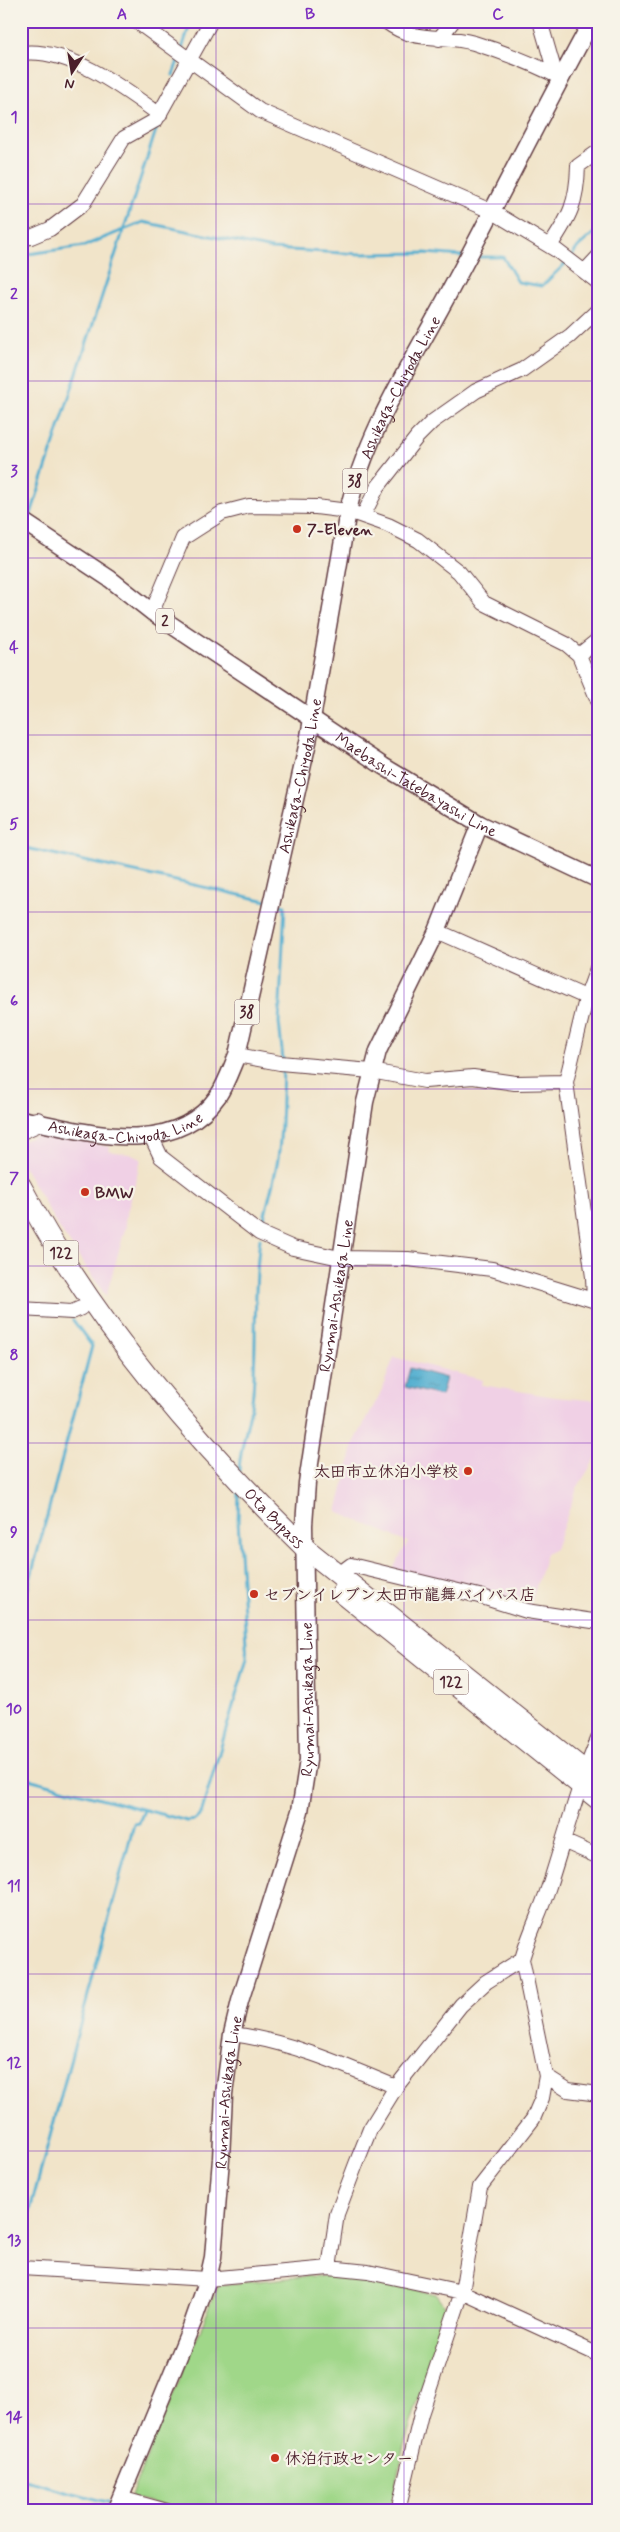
<svg xmlns="http://www.w3.org/2000/svg" width="620" height="2532" font-family="Mynerve,'Klee One',sans-serif">
  <style>
    .built { fill: #f0d0e5 }
    .pitch { fill: #a0d789; stroke: #757b5a }
    .water { fill: url(#water-ripples); stroke: #4e677e }
    .lines { fill: none; stroke-linecap: round; stroke-linejoin: round }
    .stream { stroke: #52afd0; stroke-width: 3 }
    .minor-casing { stroke: #633d43; stroke-width: 16 }
    .major-casing { stroke: #633d43; stroke-width: 19 }
    .highway-casing { stroke: #633d43; stroke-width: 22 }
    .minor { stroke: #fff; stroke-width: 14 }
    .major { stroke: #fff; stroke-width: 16 }
    .highway { stroke: #fff; stroke-width: 20 }
    .grid { fill: none; stroke: #7b2cbf; stroke-width: 1; stroke-opacity: 0.55 }
    .poi-dot { fill: #c8321e; stroke: #f7f3e8; stroke-width: 2 }
    .labels { text-anchor: middle; stroke-width: 4.5; stroke-linejoin: round; paint-order: stroke }
    .shield { fill: #f7f3e8; stroke: #7e5f64; stroke-width: 1 }
    .shield-label { font-size: 15px; font-weight: bold; fill: #4a1f2b }
    .street-label { font-size: 16px; fill: #4a1f2b; stroke: #f7f3e8 }
    .poi-label { font-size: 16px; font-weight: bold; fill: #4a1f2b; stroke: #f7f3e8; text-anchor: start }
    .neatline { fill: none; stroke: #7b2cbf; stroke-width: 2 }
    .grid-label { font-size: 16px; text-anchor: middle; font-weight: bold; fill: #7b2cbf }
  </style>
  <defs>
    <pattern id="water-ripples" width="26" height="14" patternUnits="userSpaceOnUse" patternTransform="scale(1.25)"><rect width="26" height="14" fill="#52afd0"/><path d="M2 4q2-2 4 0t4 0M15 11q2-2 4 0t4 0" fill="none" stroke="#468ea9"/></pattern>
  </defs>
  <rect width="100%" height="100%" fill="#f7f3e8"/>
  <filter id="ink" filterUnits="userSpaceOnUse"><feTurbulence type="fractalNoise" baseFrequency=".02" numOctaves="2"/><feDisplacementMap in="SourceGraphic" scale="10" xChannelSelector="R" yChannelSelector="G"/><feConvolveMatrix kernelMatrix="1 2 1 2 8 2 1 2 1" color-interpolation-filters="sRGB"/></filter>
  <filter id="wash" filterUnits="userSpaceOnUse"><feTurbulence type="fractalNoise" baseFrequency=".0096" numOctaves="4" result="noise"/><feDisplacementMap in="SourceGraphic" scale="20" xChannelSelector="R" yChannelSelector="G"/><feGaussianBlur stdDeviation="1.12" result="paint"/><feColorMatrix in="noise" values="0 0 0 0 0 0 0 0 0 0 0 0 0 0 0 0 0 1.4 0 .05"/><feComposite in="paint" operator="in"/></filter>
  <g filter="url(#wash)">
    <rect width="100%" height="100%" fill="#f1e4c9"/>
    <!-- built -->
    <path class="built" d="M43,1132l67,15 -1,4 26,4 6,4 -16,62 1,5 -20,70 -48,-70 -37,-64v-20z
      M394,1357l89,23 -1,5 73,12 44,4v52l-22,35 -22,61 -9,5 -16,53 -139,-35 17,-30 -71,-30 17,-69 27,-51z"/>
    <!-- pitch -->
    <path class="pitch" d="M308,2276c44,0 85,9 127,18l12,16 -44,138 -13,63h-207l-51,-14 -1,-2 88,-210z"/>
    <!-- water -->
    <path class="water" d="M410,1368l36,10 -5,18 -36,-9z"/>
    <g class="lines">
      <!-- stream -->
      <path class="stream" d="M182,49l9,-28
        M173,75l6,-17
        M21,255l63,-9 59,-24 129,27 88,5 65,-1 37,3
        M473,257h30l15,25 24,4 25,-24
        M571,257l7,-10 18,-16 -1,-61 4,-3
        M29,520l129,-396
        M21,544l5,-16
        M21,847l246,54
        M276,904l9,2 -6,116 4,38
        M262,1230c4,-27 14,-51 17,-79 3,-28 3,-56 4,-85
        M239,1471c1,-27 12,-52 14,-79 4,-51 0,-102 7,-153
        M21,1614l71,-268 -19,-26
        M21,1777l166,44 8,-1 6,-6 46,-155 -9,-138 1,-29
        M21,2244l113,-420 5,-1 5,-13
        M21,2479l86,23
        M128,2508l10,3"/>
    </g>
  </g>
  <g filter="url(#ink)">
    <g class="lines">
      <!-- minor casing -->
      <g class="minor-casing">
        <path id="minor" d="M136,21l124,90 233,101 63,38 43,33
          M385,21c32,24 55,12 89,22 29,9 60,21 87,35
          M540,21l13,45 -1,7
          M439,39l14,-18
          M21,53c48,-6 102,35 139,62
          M21,238l10,-1 19,-8 33,-25 41,-66 32,-18 55,-99
          M550,246c20,-30 27,-43 28,-80l21,-15
          M585,271l14,-15
          M363,516l14,-28 40,-51 15,-15 44,-31 46,-21 48,-34 29,-27
          M152,612l31,-74 39,-25 27,-7 67,1 32,4 40,14 30,15 41,32 25,31 82,41 13,11 20,48
          M579,655l20,-16
          M437,931l162,72
          M237,1055l43,8 91,8 54,10 48,-4 42,6 51,-1
          M151,1136l10,21 98,76 34,15 47,10 68,1 84,10 107,33
          M594,1301l-1,-24 -27,-195 20,-83 13,-36
          M21,1309l51,3 9,-4
          M339,1574l12,-9 128,31 48,15 72,11
          M563,1841l36,16
          M232,2034c57,7 112,31 164,53
          M546,2076l22,14 31,4
          M21,2268l187,11 121,-11 39,4 94,20 137,63
          M329,2268l8,-54 19,-50 14,-35 26,-42 65,-82 25,-23 36,-23
          M120,2498l47,13
          M398,2511l23,-97 41,-122 18,-105 53,-68 9,-21 4,-22 -24,-117c7,-25 19,-48 27,-73 16,-49 29,-101 50,-149"/>
      </g>
      <!-- major casing -->
      <g class="major-casing">
        <g id="major">
          <path id="s1" d="M21,520l89,59 42,33 231,154 97,58 119,56"/>
          <path id="s2" d="M26,1120c61,12 147,40 192,-24 8,-12 13,-27 19,-41l71,-313 40,-231c18,-80 65,-150 103,-222 48,-89 92,-179 141,-268"/>
          <path id="s3" d="M115,2511l78,-189 15,-43 5,-22 8,-98 3,-65 8,-60 8,-33 60,-190 8,-51 -4,-235 3,-42 58,-381 13,-51 59,-120 43,-107"/>
        </g>
      </g>
      <!-- highway casing -->
      <g class="highway-casing">
        <g id="highway">
          <path d="M21,1129l16,-7"/>
          <path id="s4" d="M21,1186c71,135 174,255 283,361l295,235"/>
          <path d="M342,1593l257,207"/>
        </g>
      </g>
      <!-- minor -->
      <use href="#minor" class="minor"/>
      <!-- major -->
      <use href="#major" class="major"/>
      <!-- highway -->
      <use href="#highway" class="highway"/>
    </g>
  </g>
  <!-- grid -->
  <path class="grid" d="M216,21v2490M404,21v2490M21,204h578M21,381h578M21,558h578M21,735h578M21,912h578M21,1089h578M21,1266h578M21,1443h578M21,1620h578M21,1797h578M21,1974h578M21,2151h578M21,2328h578"/>
  <!-- markers -->
  <g class="poi-dot">
    <circle cx="297" cy="529" r="5"/>
    <circle cx="85" cy="1192" r="5"/>
    <circle cx="468" cy="1471" r="5"/>
    <circle cx="254" cy="1594" r="5"/>
    <circle cx="275" cy="2458" r="5"/>
  </g>
  <g class="labels">
    <!-- shield labels -->
    <g class="shield">
      <rect x="342.5" y="468.5" width="25" height="25" rx="4"/>
      <rect x="156" y="608.5" width="18" height="25" rx="4"/>
      <rect x="234.5" y="999.5" width="25" height="25" rx="4"/>
      <rect x="43.5" y="1240.5" width="35" height="25" rx="4"/>
      <rect x="433.5" y="1669.5" width="35" height="25" rx="4"/>
    </g>
    <g class="shield-label">
      <text x="355" y="486">38</text>
      <text x="165" y="626">2</text>
      <text x="247" y="1017">38</text>
      <text x="61" y="1258">122</text>
      <text x="451" y="1687">122</text>
    </g>
    <!-- street labels -->
    <g class="street-label">
      <text dy="6" stroke="none"><textPath href="#s2" startOffset="942">Ashikaga-Chiyoda Line</textPath></text>
      <text dy="6" stroke="none"><textPath href="#s2" startOffset="538">Ashikaga-Chiyoda Line</textPath></text>
      <text dy="6" stroke="none"><textPath href="#s1" startOffset="476">Maebashi-Tatebayashi Line</textPath></text>
      <text dy="6" stroke="none"><textPath href="#s2" startOffset="102">Ashikaga-Chiyoda Line</textPath></text>
      <text dy="6" stroke="none"><textPath href="#s3" startOffset="1248">Ryumai-Ashikaga Line</textPath></text>
      <text dy="6" stroke="none"><textPath href="#s4" startOffset="419">Ota Bypass</textPath></text>
      <text dy="6" stroke="none"><textPath href="#s3" startOffset="842">Ryumai-Ashikaga Line</textPath></text>
      <text dy="6" stroke="none"><textPath href="#s3" startOffset="438">Ryumai-Ashikaga Line</textPath></text>
    </g>
    <!-- poi labels -->
    <g class="poi-label">
      <text x="307" y="535">7-Eleven</text>
      <text x="95" y="1198">BMW</text>
      <text x="458" y="1477" text-anchor="end">太田市立休泊小学校</text>
      <text x="264" y="1600">セブンイレブン太田市龍舞バイパス店</text>
      <text x="285" y="2464">休泊行政センター</text>
    </g>
  </g>
  <!-- margin -->
  <rect width="620" height="2532" fill="none" stroke="#f7f3e8" stroke-width="55"/>
  <!-- north arrow -->
  <g transform="translate(72 72) rotate(192)" stroke="#f7f3e8" stroke-width="4" paint-order="stroke">
  <path d="M0-4L9 19L0 12L-9 19Z" fill="#4a1f2b"/>
  <text y="-8" font-size="14" font-weight="bold" text-anchor="middle" fill="#4a1f2b">N</text>
  </g>
  <rect x="28" y="28" width="564" height="2476" class="neatline"/>
  <g class="grid-label">
    <text x="122" y="19">A</text>
    <text x="310" y="19">B</text>
    <text x="498" y="19">C</text>
    <text x="14" y="122">1</text>
    <text x="14" y="299">2</text>
    <text x="14" y="476">3</text>
    <text x="14" y="652">4</text>
    <text x="14" y="829">5</text>
    <text x="14" y="1006">6</text>
    <text x="14" y="1183">7</text>
    <text x="14" y="1360">8</text>
    <text x="14" y="1537">9</text>
    <text x="14" y="1714">10</text>
    <text x="14" y="1891">11</text>
    <text x="14" y="2068">12</text>
    <text x="14" y="2245">13</text>
    <text x="14" y="2422">14</text>
  </g>
</svg>
